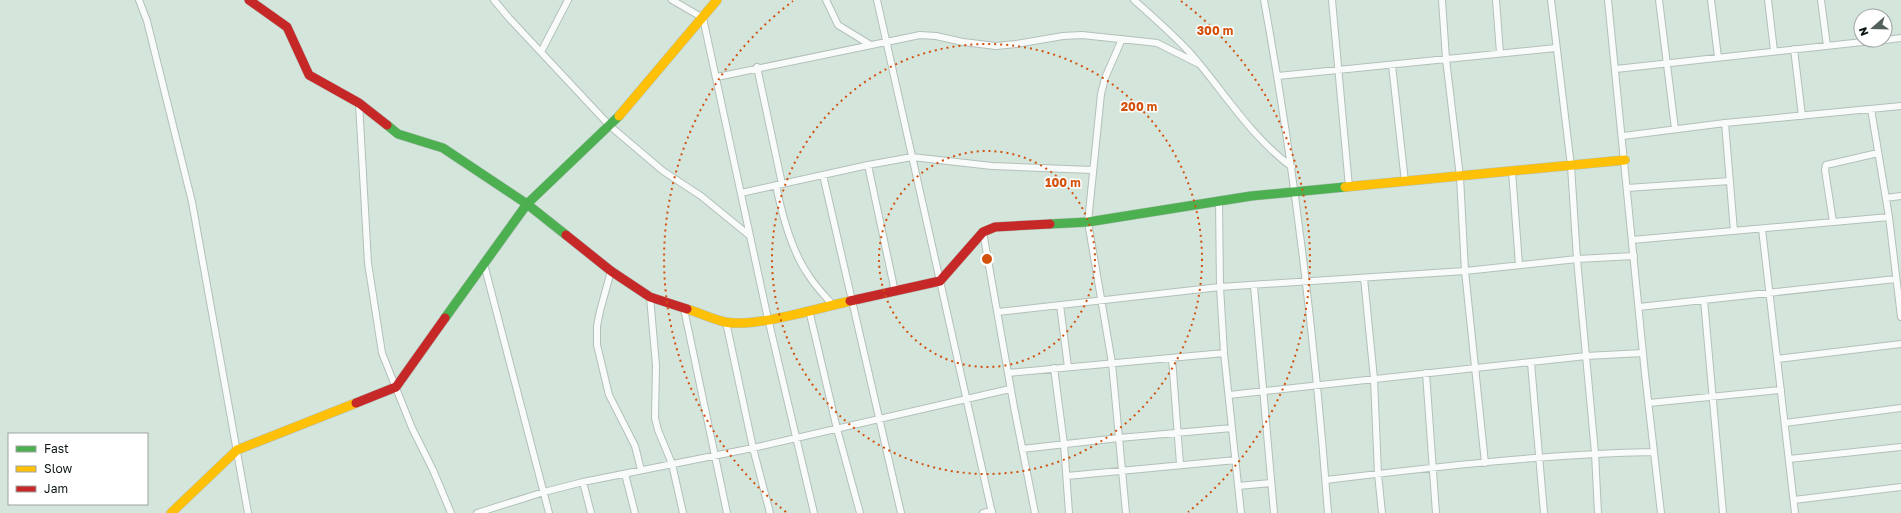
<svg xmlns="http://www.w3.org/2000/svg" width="1901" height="513" font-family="'Golos Text',sans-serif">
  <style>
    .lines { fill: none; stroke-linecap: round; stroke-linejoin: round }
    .street-casing { stroke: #b3c0b9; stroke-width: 8 }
    .fast-casing { stroke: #b3c0b9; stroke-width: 10 }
    .slow-casing { stroke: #b3c0b9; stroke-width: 10 }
    .jam-casing { stroke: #b3c0b9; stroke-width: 10 }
    .street { stroke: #f9fbfa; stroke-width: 6 }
    .fast { stroke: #4caf50; stroke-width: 9 }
    .slow { stroke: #ffc107; stroke-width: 9 }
    .jam { stroke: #c62828; stroke-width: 9 }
    .ring { fill: none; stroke: #d2520d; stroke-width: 2; stroke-dasharray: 2 4 }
    .centre { fill: #d2520d; stroke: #fff; stroke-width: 2 }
    .ring-label { font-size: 12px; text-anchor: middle; font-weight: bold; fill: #d2520d; stroke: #fff; stroke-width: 3; stroke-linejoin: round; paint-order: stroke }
  </style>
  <rect width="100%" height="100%" fill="#d4e5dc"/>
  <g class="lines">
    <!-- street casing -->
    <g class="street-casing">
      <path id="street" d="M139,0l8,21 45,181 56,311
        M494,0l15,18 101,108 53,45 38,25 49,40
        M672,0l31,18 63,292 48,203
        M826,0l12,25 31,19
        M877,0l115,513
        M1134,0c20,18 40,35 58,55 32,37 59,82 100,112
        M1264,0c31,170 51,341 64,513
        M1332,0l17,187
        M1442,0l4,59 14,118 5,94 20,192
        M1496,0l4,53
        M1551,0l20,166 6,93 18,194 3,60
        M1608,0l37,374 16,139
        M1659,0l16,129
        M1711,0l7,57
        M1768,0l6,51
        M1821,0l6,46
        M1122,39l-17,39 -4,16 -13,128 24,141 14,150
        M1885,40l16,-2
        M1794,49l8,67
        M541,52l27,-52
        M1392,65l13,117
        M757,67l25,117
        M1616,69l265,-29
        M1278,76l278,-28
        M717,77l203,-42 16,1 27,6 33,4 20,-2 47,-8 19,-1 57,6 18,2 42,21
        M359,103l9,160 14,90 30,75 21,42 18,43
        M1871,109l18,108 12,100
        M1725,123l9,108
        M1623,136l102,-13 176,-17
        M868,165l27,127
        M1512,171l7,94
        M823,175l78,338
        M776,185c6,30 16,67 33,91 7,11 16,20 24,29
        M1627,188l103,-7
        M741,193l127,-28 44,-8 80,9 100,4
        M1886,198l15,-2
        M1219,200l1,87 4,66 17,160
        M1833,222l-8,-52 1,-5 52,-12
        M1762,229l33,284
        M983,232l31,175 21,106
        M1632,240l257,-23
        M484,264l65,249
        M611,271l-11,40 -3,15v19l12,50 26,51 6,24
        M1364,278l10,101 4,95 4,39
        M1254,286l20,227
        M650,297l6,68 -1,53 3,12 14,34 11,49
        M1704,300l19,213
        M1060,305l8,62
        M1639,307l257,-28
        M684,309l43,204
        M809,310l28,119 23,84
        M998,312l222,-25 245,-16 112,-12 57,-3
        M726,322l27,126 17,65
        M1172,358l8,106
        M1777,359l124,-15
        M1531,363l13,150
        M1054,368l10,76 5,69
        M1008,373l216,-20
        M1426,373l10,140
        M1229,395l357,-39 57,-3
        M1649,403l132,-13
        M1785,423l116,-15
        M1022,449l97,-11 113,-10
        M1789,459l112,-12
        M625,474l10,39
        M1067,476l169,-16
        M1326,480c109,-13 218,-26 328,-28
        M583,482l8,31
        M1238,486l33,-3
        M1794,500l107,-13
        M477,513l67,-21 39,-10 170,-34 257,-59
        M983,513l9,-2"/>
    </g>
    <!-- fast casing -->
    <g class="fast-casing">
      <path id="fast" d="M387,125l11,9 45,14 84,56 39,31
        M1050,224l38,-2 163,-26 94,-9
        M445,318l82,-114 92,-88"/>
    </g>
    <!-- slow casing -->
    <g class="slow-casing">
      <path id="slow" d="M619,116l98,-116
        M1345,187l280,-27
        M687,309c13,4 25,10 38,13 30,6 94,-14 125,-21
        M171,513l66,-63 119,-47"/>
    </g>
    <!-- jam casing -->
    <g class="jam-casing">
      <path id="jam" d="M249,0l38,27 22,48 50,28 28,22
        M566,235l45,36 39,26 37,12
        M850,301l90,-20 43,-49 12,-5 55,-3
        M356,403l40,-16 49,-69"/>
    </g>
    <!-- street -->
    <use href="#street" class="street"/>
    <!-- fast -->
    <use href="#fast" class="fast"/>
    <!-- slow -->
    <use href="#slow" class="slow"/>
    <!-- jam -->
    <use href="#jam" class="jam"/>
  </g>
  <!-- distance rings -->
  <g class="ring">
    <circle cx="987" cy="259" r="108"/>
    <circle cx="987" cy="259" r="215"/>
    <path d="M786 512A323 323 0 0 1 793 1M1181 1A323 323 0 0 1 1188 512"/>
  </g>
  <circle cx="987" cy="259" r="6" class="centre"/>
  <g class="ring-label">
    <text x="1215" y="35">300 m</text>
    <text x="1139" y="111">200 m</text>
    <text x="1063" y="187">100 m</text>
  </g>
  <!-- legend -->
  <rect x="8" y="433" width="140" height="72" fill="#ffffff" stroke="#9ea3a1"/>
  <rect x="16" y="446" width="20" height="6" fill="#4caf50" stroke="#9ea3a1"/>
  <text x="44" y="453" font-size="12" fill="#0d1813">Fast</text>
  <rect x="16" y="466" width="20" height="6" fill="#ffc107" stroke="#9ea3a1"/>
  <text x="44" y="473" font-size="12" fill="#0d1813">Slow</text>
  <rect x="16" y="486" width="20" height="6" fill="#c62828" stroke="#9ea3a1"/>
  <text x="44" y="493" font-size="12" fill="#0d1813">Jam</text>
  <!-- north arrow -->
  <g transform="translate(1873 28) rotate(250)"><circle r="19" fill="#ffffff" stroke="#9ea3a1"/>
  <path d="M0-3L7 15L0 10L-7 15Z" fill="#536059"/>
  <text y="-6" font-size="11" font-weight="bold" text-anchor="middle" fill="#0d1813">N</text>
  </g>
</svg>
